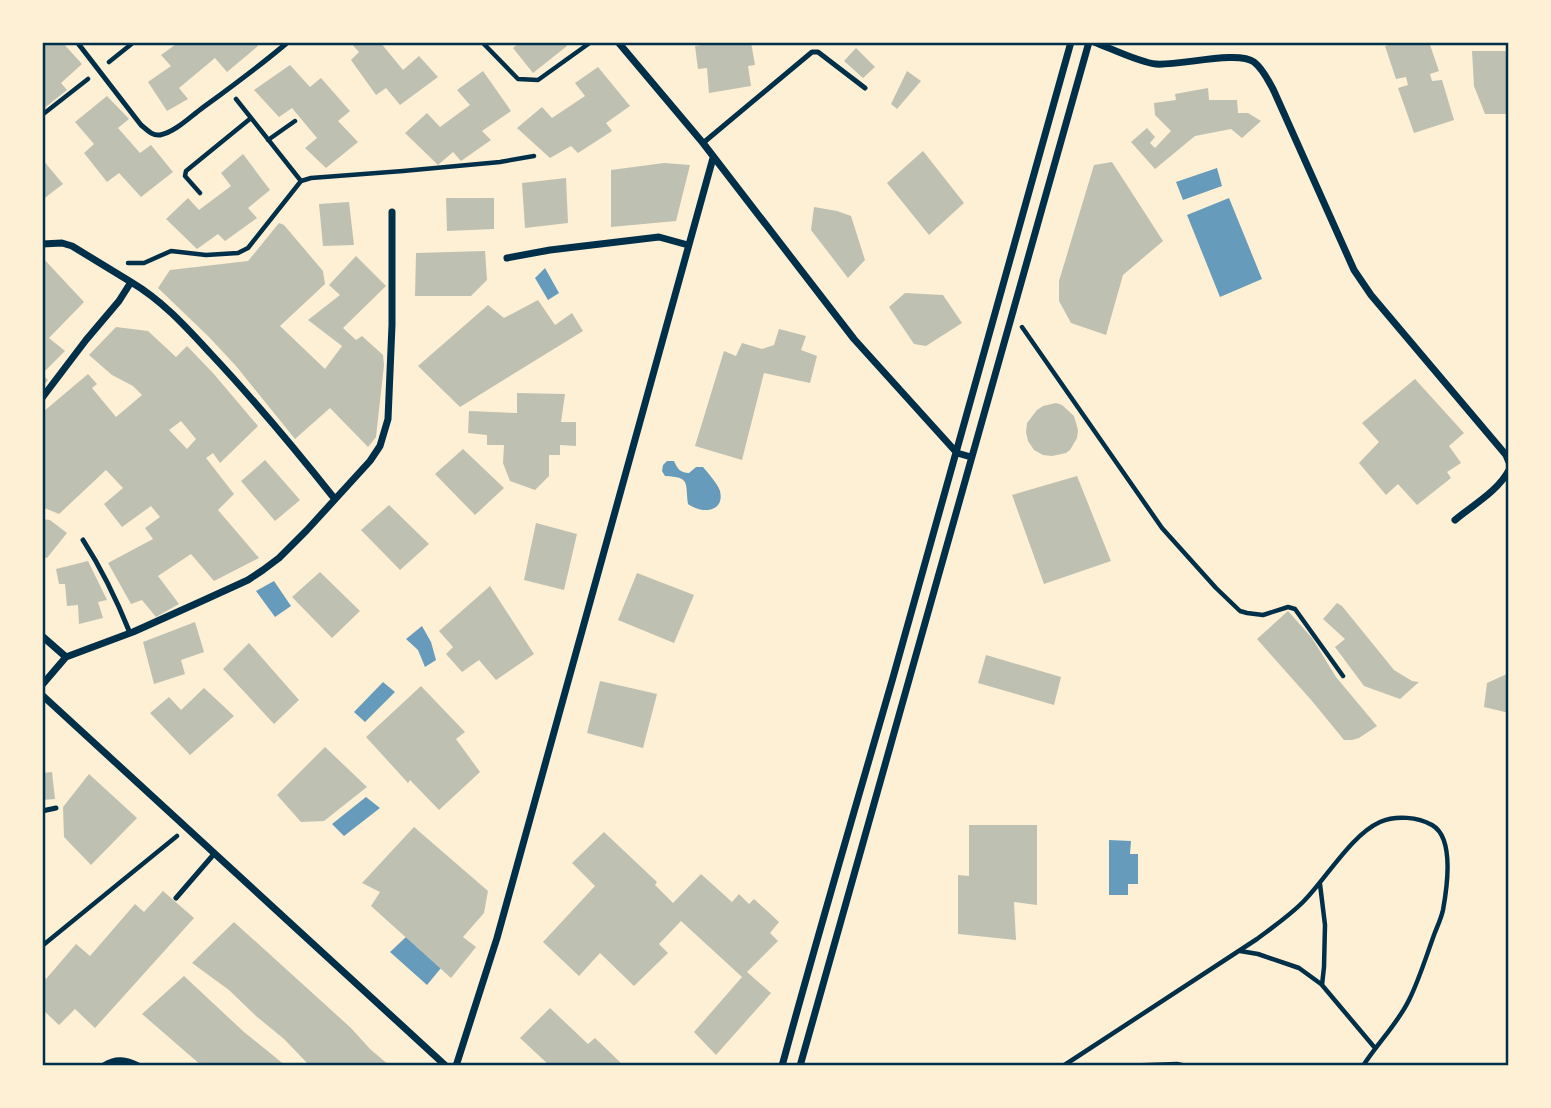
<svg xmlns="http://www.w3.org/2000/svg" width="1551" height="1108" font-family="'Alegreya Sans',sans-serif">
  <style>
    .water { fill: #669bbc }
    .building { fill: #bec0b2; fill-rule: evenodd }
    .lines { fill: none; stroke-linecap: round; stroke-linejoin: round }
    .path { stroke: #003049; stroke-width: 4.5 }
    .service { stroke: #003049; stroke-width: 5 }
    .minor { stroke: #003049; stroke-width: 7 }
    .neatline { fill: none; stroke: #003049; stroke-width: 2.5 }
  </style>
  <rect width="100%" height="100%" fill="#fdf0d5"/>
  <!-- water -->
  <path class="water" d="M1217,168l5,18 -39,14 -7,-18z
    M1229,198l33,81 -42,18 -33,-82z
    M545,268l14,25 -11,7 -13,-22z
    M667,461h7c3,7 6,12 15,12l7,-6h7c5,6 15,17 17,24 5,22 -19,23 -32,13 -3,-21 3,-27 -23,-28l-3,-5 1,-6z
    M274,581l17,25 -16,11 -19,-26z
    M422,626l9,16 5,18 -11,7 -7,-17 -12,-11z
    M383,682l12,10 -30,30 -11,-10z
    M366,797l14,11 -36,28 -12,-12z
    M1109,840l22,1 -1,13h8v30h-10v11h-19z
    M406,937l35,31 -14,17 -37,-33z"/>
  <!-- building -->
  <path class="building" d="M42,42h20l20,22 -21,19 6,7 -25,20z
    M179,42h75l4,4 -31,26 -12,-14 -36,30 9,11 -21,12 -19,-29 23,-16 -10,-11z
    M350,42h30l23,28 16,-14 19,21 -38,28 -14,-17 -10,7 -25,-35 8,-8z
    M520,42h44l3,4 -34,27 -20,-25z
    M721,42h30l4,23 -7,1 3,20 -42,7 -2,-25 -9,1 -3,-23z
    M1401,42h28l10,29 -9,3 2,7 10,-1 12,40 -40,13 -16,-45 10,-3 -2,-8 -10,2 -11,-33z
    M856,48l19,19 -12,11 -19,-17z
    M1472,51h37v63h-24l-11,-28z
    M290,65l20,22 11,-9 29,33 -12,10 20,21 -32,26 -21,-20 12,-10 -25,-30 -13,9 -25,-27z
    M598,67l32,39 -24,17 6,8 -34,22 -7,-7 -21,12 -33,-30 25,-21 10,11 33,-22 -10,-13z
    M483,71l28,40 -29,20 9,9 -30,21 -8,-9 -15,13 -33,-32 22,-20 13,14 30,-22 -13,-15z
    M907,71l14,10 -24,28 -6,-5z
    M1208,88l1,12h28l1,13h10l13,8 -19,17 -11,-9 -36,7 -40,33 -24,-27 16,-14 8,9 -5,6 5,5 16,-17 -16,-16 -1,-12 22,-3 -1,-6z
    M107,96l22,23 -11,9 22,25 11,-8 22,27 -32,25 -22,-24 -12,9 -23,-29 10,-9 -19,-22z
    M923,151l41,52 -35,32 -42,-52z
    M243,154l27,36 -22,18 9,10 -32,23 -7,-7 -21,15 -31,-30 22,-21 11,12 32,-24 -10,-13z
    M42,159l21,25 -21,16z
    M1112,162l51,79 -40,34 -17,60 -35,-12 -12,-22v-20l35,-116z
    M664,163l26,2 -14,56 -65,6v-57z
    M566,178l2,45 -43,5 -3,-45z
    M446,198h48v31l-47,2z
    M349,202l5,43 -31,1 -4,-42z
    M814,207l23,4 14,5 14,44 -17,18 -37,-48z
    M279,223l5,2 39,46 2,13 -45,42 45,43 17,-23 -34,-26 32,-25 -11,-10 27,-29 30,30 -43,42 13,12 6,-4 21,19 1,10 -8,72 -8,10 -38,-39 -35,31 -59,-73 -27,-29 -51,-49 12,-18 78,-9z
    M485,251l2,29 -16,16h-56l1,-43z
    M42,257l42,45 -35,36 16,13 -23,23 6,6 -6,8v-51l3,-3 -3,-2z
    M905,293l38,2 19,28 -36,23 -12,-2 -25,-37z
    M538,300l17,25 17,-12 11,18 -123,76 -42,-41 70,-61 16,13z
    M116,327l32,4 28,26 11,-11 26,27 45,53 -38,37 -7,-10 -7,5 28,36 -16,16 41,48 -45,23 -23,-27 -33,22 21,28 -23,13 -14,-17 -11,4 -23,-41 45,-24 -8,-11 15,-11 -9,-11 -29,21 -18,-23 19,-16 -17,-18 -47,44 -17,-7 1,-95 45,-38 9,10 -5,4 24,29 26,-22 -9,-9 -21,-11 -23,-20zM181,421l15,18 -9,10 -18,-19z
    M779,329l27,7 -5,14 16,6 -7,27 -46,-10 -22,87 -47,-14 29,-95 12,5 6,-13 20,6 12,-4z
    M1415,379l49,54 -15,13 12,17 -14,9 4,6 -34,27 -19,-21 -12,11 -27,-32 20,-21 -17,-19z
    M517,393l48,1 -4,28h15v24l-16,-1v10h-11v21l-14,14 -25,-9 -7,-18 1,-18h-17v-10l-19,-2 1,-22 48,2z
    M1056,403l6,2 12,11 4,14 -1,8 -7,12 -4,3 -14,3 -9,-1 -9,-5 -6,-9 -2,-9 1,-9 10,-13 6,-4z
    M463,449l41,39 -29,27 -40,-41z
    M265,460l35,40 -25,21 -34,-40z
    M1077,476l34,85 -67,23 -32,-89z
    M389,505l40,39 -29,26 -39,-40z
    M42,519l8,1 17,13 -20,25 -5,-1z
    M536,523l41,11 -13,56 -40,-10z
    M88,561l19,39 -9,2 5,16 -24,6 -1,-19 -11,1 -2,-22h-6l-3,-15z
    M320,572l40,39 -28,27 -40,-41z
    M637,573l57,22 -20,48 -56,-23z
    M490,586l44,68 -38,26 -17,-20 -17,12 -16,-18 7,-7 -14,-16z
    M1337,603l5,3 52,64 18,11 7,1 -19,17 -36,-13 -29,-39 10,-8 -22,-20z
    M1288,611l24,27 24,39 41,49 -18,12 -7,2h-8l-32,-39 -55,-62z
    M195,622l9,30 -23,8 4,14 -31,10 -11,-42z
    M249,643l50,57 -25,24 -51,-55z
    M986,655l75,22 -7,28 -76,-22z
    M1509,673v40l-25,-6 3,-24z
    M600,681l57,13 -14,54 -56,-15z
    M421,686l44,46 -9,7 24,33 -41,38 -29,-30 -2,3 -42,-46z
    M204,688l30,28 -44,39 -40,-42 19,-16 12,13z
    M325,747l42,40 -43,34 -23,1 -24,-27z
    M52,772l3,27 -13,1v-27z
    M89,774l48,44 -46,47 -27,-28 -1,-30z
    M969,825h68v80l-23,-3 2,38 -58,-6v-59l11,1z
    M414,827l74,64 -4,22 -21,24 13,10 -25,31 -80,-72 9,-14 -18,-9z
    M604,832l53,50 -2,3 18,18 28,-29 31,28 7,-8 10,10 5,-5 25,23 -9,11 8,8 -31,31 24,21 -55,62 -22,-23 48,-55 -61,-56 -22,23 9,9 -34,33 -34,-33 -21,23 -36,-34 52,-56 -23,-23z
    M1506,855h3v37h-2z
    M163,891l31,27 -99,110 -20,-19 -16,16 -17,-16v-34l4,4 30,-35 14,12 45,-52 9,8z
    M234,922l117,106 19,21 20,17h-80l-26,-27 -28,-23 -27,-26 -37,-27z
    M184,976l60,56 42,34h-84l-60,-52z
    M550,1008l38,36 7,-6 29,28h-74l-30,-28z"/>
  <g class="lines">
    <!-- path -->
    <path class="path" d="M482,42l36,37 20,1 53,-38
      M109,62l25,-20
      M236,99l65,82
      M42,115l46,-36
      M268,140l27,-19
      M200,193l-15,-17 1,-5 65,-53
      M128,263h16l27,-12 35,4 32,-2 10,-5 53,-67 10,-3 92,-7 97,-9 34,-6
      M1022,327l140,201 54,60 24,23 7,2 16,2 25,-8 7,2 48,67
      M1320,884l5,41 -1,42 -2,18 53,63
      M42,946l135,-110
      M1240,951l18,3 41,14 22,16
      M1063,1066l194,-127c16,-12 32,-23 46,-37 23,-23 48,-67 77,-80 16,-7 38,-5 52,3 23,13 15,63 11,85 -2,9 -6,17 -9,25 -8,22 -15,45 -25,65 -11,23 -32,44 -46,66
      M1120,1066l57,-2 10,2"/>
    <!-- service -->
    <path class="service" d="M77,42l64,83c6,5 11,11 19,10 15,-3 30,-18 41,-26 30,-22 59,-43 87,-67
      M703,143l109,-91h6l47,36
      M83,540c20,31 33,58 47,93
      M42,811l14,-3
      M176,898l38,-44"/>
    <!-- minor -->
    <path class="minor" d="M618,42l85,101 151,196 103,114 14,4
      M1094,42c16,6 47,21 62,22 23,2 82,-14 98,-2 9,7 14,18 19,27l81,181 17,25 135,160 3,7
      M42,244l20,-1 10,3 59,36
      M507,258l43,-8 109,-13 29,8
      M42,398l44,-58 33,-39 12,-19c32,19 56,46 80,72 44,47 84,95 123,144
      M1455,520c18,-15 43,-29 54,-50
      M42,636l24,21
      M42,685l24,-28 67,-25 69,-31 46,-21 15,-10 16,-12 28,-28 63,-69 10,-15 8,-27 4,-94v-113
      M42,695l404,371
      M104,1066c12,-8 22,-6 34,0
      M456,1066l41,-128 216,-780
      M782,1066c35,-129 73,-257 110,-385 61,-213 121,-426 179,-639
      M800,1066l289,-1024"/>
  </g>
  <!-- border -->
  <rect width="1551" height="1108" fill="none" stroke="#fdf0d5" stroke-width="88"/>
  <rect x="44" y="44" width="1463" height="1020" class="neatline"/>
</svg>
